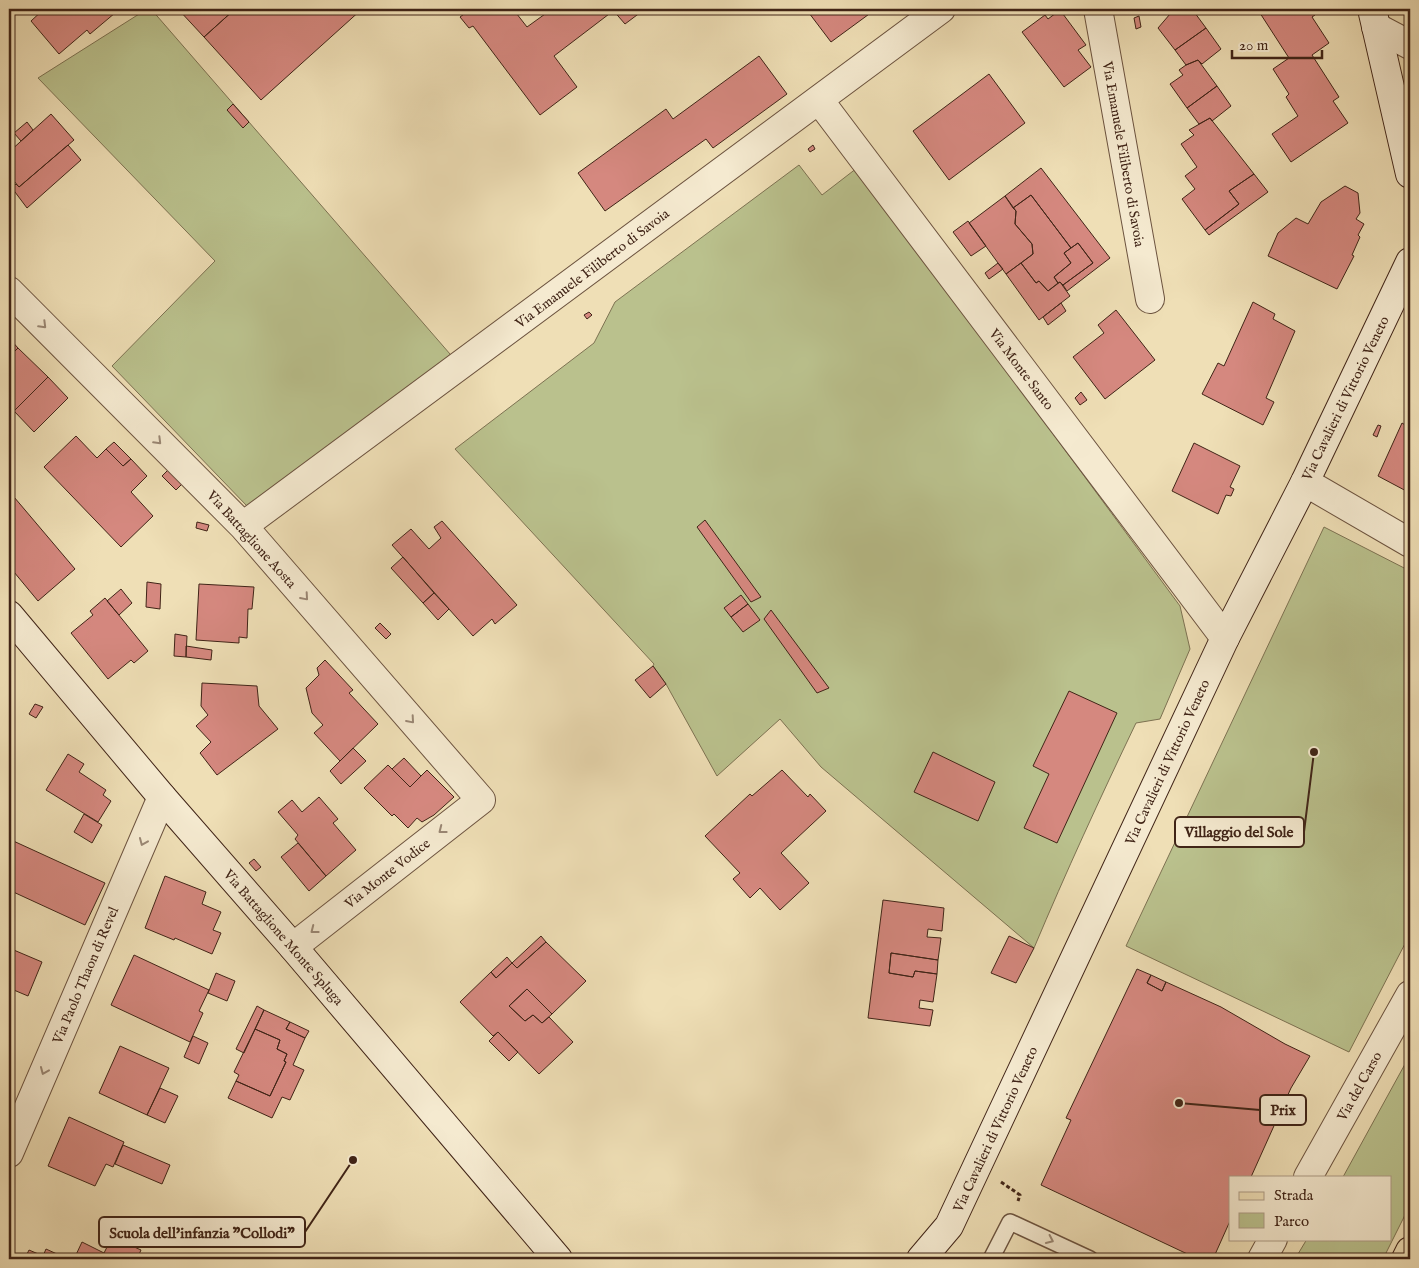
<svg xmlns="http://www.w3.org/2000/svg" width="1419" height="1268" font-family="'IM FELL English',serif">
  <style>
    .green { fill: #bac18d; stroke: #7d7252 }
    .building { fill: #d5887f; stroke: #402417 }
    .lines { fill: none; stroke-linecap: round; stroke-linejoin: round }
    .lane-casing { stroke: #6c533f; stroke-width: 18 }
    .street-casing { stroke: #6c533f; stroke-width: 30 }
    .secondary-casing { stroke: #402417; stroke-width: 30 }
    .primary-casing { stroke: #402417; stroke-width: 30 }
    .path { stroke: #402417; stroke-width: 3; stroke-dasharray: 4 2.5; stroke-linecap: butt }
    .lane { stroke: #f5ead0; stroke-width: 15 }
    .street { stroke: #f5ead0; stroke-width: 28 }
    .secondary { stroke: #f5ead0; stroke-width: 28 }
    .primary { stroke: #efdfb6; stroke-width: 28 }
    .oneway { stroke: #9a8774 }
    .labels { text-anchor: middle; stroke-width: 4.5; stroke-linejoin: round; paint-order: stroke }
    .street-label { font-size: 14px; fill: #402417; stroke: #f5ead0 }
    .leader { fill: none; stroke: #402417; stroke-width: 2 }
    .callout-dot { fill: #402417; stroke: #f5ead0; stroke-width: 2 }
    .callout { fill: #f5ead0; stroke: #402417; stroke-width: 2 }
    .callout-label { font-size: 15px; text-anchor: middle; font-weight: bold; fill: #402417 }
  </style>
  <rect width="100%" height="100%" fill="#efdfb6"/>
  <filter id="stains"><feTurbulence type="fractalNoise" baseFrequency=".004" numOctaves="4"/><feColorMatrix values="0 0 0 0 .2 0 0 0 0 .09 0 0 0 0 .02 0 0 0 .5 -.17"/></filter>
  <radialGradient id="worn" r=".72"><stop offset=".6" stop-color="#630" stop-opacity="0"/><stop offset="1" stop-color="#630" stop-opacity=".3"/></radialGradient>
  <!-- green -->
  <path class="green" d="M147,9h4l299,345 7,14 -187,140 -23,-2 -135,-140 103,-105 -177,-183z
    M799,165l23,30 35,-27 323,438 10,43 -30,70 -24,4c-36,75 -70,149 -102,225l-213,-181 -41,-48 -63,57 -51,-92 -13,-18 1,-2 -199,-215 139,-106 21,-41z
    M1324,527l86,44v363l-61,118 -223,-106z
    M1410,1055v150l-27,54h-88l12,-20h83v-62h-47z"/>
  <!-- building -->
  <path class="building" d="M44,9h67l4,4 -25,21 -3,-4 -28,24 -28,-33z
    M178,9h57l-31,28z
    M235,9h127l-101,91 -57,-63z
    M471,9h42l14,18 25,-18h60l1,2 -59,45 23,31 -37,28 -67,-89 -4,2 -9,-11z
    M612,9h33l-20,15z
    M806,9h70l-45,33z
    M1170,9h22l14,19 -31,22 -17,-22 12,-14 -3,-4z
    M1260,9h52l3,6 -3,2 17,26 -17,12 27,42 -6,4 15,22 -57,39 -19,-28 26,-18 -12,-19 3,-3 -16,-25 16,-11 -31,-48z
    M1060,10l26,35 -8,5 13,17 -27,20 -42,-55 23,-17 3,4z
    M1139,16l2,11 -5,2 -2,-11z
    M1206,28l15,21 -19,15 -4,-4 -12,5 -11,-15z
    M759,56l28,38 -74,54 -7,-9 -101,72 -27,-38 88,-64 7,10z
    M1198,60l19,26 -30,22 -17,-24 13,-9 -4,-5 7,-5z
    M989,74l36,49 -76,57 -36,-49z
    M1217,86l14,20 -19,15 -2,-3 -11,6 -12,-16z
    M233,104l16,18 -6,6 -16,-18z
    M51,114l23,26 -55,47 -10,-12v-23z
    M1210,118l44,56 -25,17 10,13 -34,26 -23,-31 13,-10 -10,-13 12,-9 -16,-23 13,-9 -5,-5z
    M27,122l6,8 -12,11 -7,-8z
    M68,145l13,15 -54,48 -15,-20 4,-4 3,3z
    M813,145l2,4 -5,3 -2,-3z
    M1041,168l69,90 -43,33 -4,-6 30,-22 -15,-20 -7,5 -40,-53 -18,13 -8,-12z
    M1254,174l14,18 -59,43 -4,-5 34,-26 -10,-13z
    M1345,186l13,7 2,20 -4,6 8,5 -6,11 2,2 -8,18 2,1 -17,33 -69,-33 10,-23 18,-15 12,6 13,-22z
    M1031,195l40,53 -7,5 7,10 -17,14 4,6 -10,8 -9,-10 -3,2 -15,-20 12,-9 -1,-10 -17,-20 1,-13 -3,-3z
    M1005,196l11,15 -1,13 17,20 1,10 -27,20 -37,-51z
    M968,221l18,25 -15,10 -18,-24z
    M1078,243l15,20 -30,22 -3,-3 -2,1 -4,-6 17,-14 -7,-10z
    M998,263l5,6 -14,10 -4,-6z
    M1021,263l15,20 3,-2 9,10 12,-9 10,14 -31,24 -33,-46z
    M1253,302l22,12 -2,5 22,12 -29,67 8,4 -11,23 -61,-31 16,-31 6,3z
    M1061,303l5,8 -18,14 -5,-8z
    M1116,310l39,50 -50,39 -32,-42 31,-24 -6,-8z
    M589,312l3,3 -5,4 -3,-4z
    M9,338l9,10 -9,9z
    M18,348l30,29 -34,34 -5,-5v-49z
    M48,377l20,21 -34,34 -20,-21z
    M1081,392l6,8 -7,5 -5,-7z
    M1402,423l8,5v65l-32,-17z
    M1378,425l3,1 -4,11 -4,-2z
    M76,436l21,22 9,-9 17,17 8,-7 16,17 -16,16 22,24 -32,31 -77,-80z
    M114,442l17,17 -8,7 -17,-17z
    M1194,443l46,23 -10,21 4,2 -3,7 -5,-1 -8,19 -46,-23z
    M168,470l14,14 -6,6 -14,-14z
    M14,497l61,72 -37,32 -29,-35v-65z
    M705,520l56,77 -10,5 -54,-75z
    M442,521l75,84 -22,19 -3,-5 -19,17 -81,-91 19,-16 18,20 12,-11 -7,-11z
    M197,522l12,3 -2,6 -11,-3z
    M403,557l31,36 -11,10 -32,-35z
    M147,582l14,2 -1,25 -14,-2z
    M199,584l55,3 -2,22h-4l-1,29 -8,-1v6l-43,-3z
    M121,589l11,14 -13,12 -12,-14z
    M434,593l15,16 -11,11 -15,-17z
    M741,595l7,9 -17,13 -7,-9z
    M105,598l43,53 -14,12 -3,-3 -23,19 -37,-46 22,-18 -3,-4z
    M748,604l12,16 -17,12 -12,-15z
    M771,610l58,78 -12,5 -53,-74z
    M380,623l11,11 -5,5 -11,-11z
    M175,634l12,2 -1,21 -12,-1z
    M186,646l26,4 -1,10 -25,-3z
    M325,660l28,30 -4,3 29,31 -38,37 -26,-28 9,-8 -11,-12 -6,-25 13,-13 -2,-7z
    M653,666l13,18 -16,14 -15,-18z
    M202,683l55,3 2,20 19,23 -61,46 -17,-22 11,-11 -15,-16 12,-11 -7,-9z
    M1069,691l48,22 -60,130 -33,-15 25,-54 -16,-8z
    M35,704l8,3 -7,11 -7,-4z
    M353,748l13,13 -25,23 -11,-13z
    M933,752l62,30 -17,39 -64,-29z
    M68,754l16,10 -5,8 27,18 -3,5 8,6 -13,21 -52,-32z
    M404,758l17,18 -11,11 -18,-18z
    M388,765l22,22 17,-17 27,27 -20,18 -12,7 -5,-4 -9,10 -14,-14 -2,2 -28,-28z
    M782,770l26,27 2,-3 16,17 -45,42 28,30 -29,27 -20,-22 -10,10 -17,-19 7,-6 -35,-37 45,-42 2,2z
    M319,797l19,22 -5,4 23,27 -30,26 -31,-37 3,-4 -20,-23 14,-12 10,12z
    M84,814l18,11 -10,18 -18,-11z
    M9,839l96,44 -20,42 -76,-35z
    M298,843l28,33 -17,15 -28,-34z
    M254,859l7,8 -5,4 -7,-8z
    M165,876l41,16 -4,12 19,8 -8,18 8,3 -9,21 -37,-16 -1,2 -29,-12z
    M883,900l61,8 -2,23 -14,-2 -1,8 14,1 -3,22 -47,-7 -2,20 24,4 2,-6 22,3 -4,28 -13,-2 -1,8 14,2 -3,16 -62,-8z
    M541,936l5,6 -29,26 -5,-5z
    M1009,936l25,12 -18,35 -25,-10z
    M546,942l40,39 -34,33 -25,-25 -18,17 16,15 8,-6 9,8 7,-6 24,25 -34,32 -41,-42 -5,4 -33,-34 31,-30 5,6 16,-15 5,5z
    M9,948l33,14 -14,34 -19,-8z
    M891,953l47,7 -1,14 -22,-3 -2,6 -24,-4z
    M134,955l75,35 -10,21 4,2 -13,29 -79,-37z
    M507,957l5,6 -16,15 -5,-6z
    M1137,969l14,6 -4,8 15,8 4,-9 55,25 64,37 25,12 -19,32 -40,89h-21v44l-17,38h-15l-157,-74 30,-65 -5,-2z
    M216,973l19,8 -8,20 -19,-8z
    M1151,975l15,7 -4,9 -15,-8z
    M527,989l25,25 -10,9 -9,-8 -8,6 -16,-15z
    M257,1006l7,4 -20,43 -8,-4z
    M264,1010l26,12 -4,7 19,9 -12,27 11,5 -14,30 -8,-3 -10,21 -44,-20 8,-17 34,15 16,-34 -2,-1 3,-7 -10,-5 3,-9 -25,-11z
    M290,1022l19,9 -4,7 -19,-9z
    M255,1029l25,11 -3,9 10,5 -3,7 2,1 -16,34 -34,-15 3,-6 -5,-3z
    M498,1032l20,20 -9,9 -20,-20z
    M193,1036l15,7 -9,21 -15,-7z
    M120,1046l49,22 -22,47 -48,-22z
    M160,1088l18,8 -13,27 -18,-8z
    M69,1117l55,25 -11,25 -7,-3 -11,22 -47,-20z
    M123,1145l47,20 -8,19 -47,-20z
    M112,1237l29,13 -4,9h-63l8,-17 22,11z
    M46,1249l22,10h-40l-3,-1 4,-8 14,6z"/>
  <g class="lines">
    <!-- lane casing -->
    <g class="lane-casing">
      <path id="lane" d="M991,1259l19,-37 80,37"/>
    </g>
    <!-- street casing -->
    <g class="street-casing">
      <path id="street" d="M1098,9l52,290
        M1376,27l34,18
        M819,100l406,538
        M9,291l234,235 238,274 -188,147
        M1305,482l105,61
        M243,526l698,-517
        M9,1153l153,-356
        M1308,1177l102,-182
        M1262,1259l11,-20"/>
    </g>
    <!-- secondary casing -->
    <g class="secondary-casing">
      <path id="secondary" d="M1372,9l38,165
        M9,615l153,182 131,150 265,312
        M921,1259l28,-33 276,-588 80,-156 105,-220"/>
    </g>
    <!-- primary casing -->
    <g class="primary-casing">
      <path id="primary" d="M1406,1259l4,-8"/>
    </g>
    <!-- path -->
    <path class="path" d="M1001,1182l19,13 -2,6"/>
    <!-- lane -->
    <use href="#lane" class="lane"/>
    <!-- street -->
    <use href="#street" class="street"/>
    <!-- secondary -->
    <use href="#secondary" class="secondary"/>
    <!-- primary -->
    <use href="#primary" class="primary"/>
  </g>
  <!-- one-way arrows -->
  <defs><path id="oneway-chevron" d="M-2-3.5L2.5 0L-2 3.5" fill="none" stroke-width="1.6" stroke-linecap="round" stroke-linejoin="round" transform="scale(1.25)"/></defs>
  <g class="oneway">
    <use href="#oneway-chevron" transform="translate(43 325) rotate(45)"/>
    <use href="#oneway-chevron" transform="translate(158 441) rotate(45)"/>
    <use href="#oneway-chevron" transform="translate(305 597) rotate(49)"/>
    <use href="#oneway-chevron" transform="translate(411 720) rotate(49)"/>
    <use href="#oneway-chevron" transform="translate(442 830) rotate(142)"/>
    <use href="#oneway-chevron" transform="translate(143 842) rotate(113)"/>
    <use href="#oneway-chevron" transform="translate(314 930) rotate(142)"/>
    <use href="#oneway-chevron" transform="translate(44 1071) rotate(113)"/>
    <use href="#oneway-chevron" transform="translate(1050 1240) rotate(25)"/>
  </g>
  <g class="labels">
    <!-- street labels -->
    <g class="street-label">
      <text transform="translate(1124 154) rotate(80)" y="5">Via Emanuele Filiberto di Savoia</text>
      <text transform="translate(592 268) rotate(-37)" y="5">Via Emanuele Filiberto di Savoia</text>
      <text transform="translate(1022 369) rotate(53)" y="5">Via Monte Santo</text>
      <text transform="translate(1345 398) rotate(-64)" y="5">Via Cavalieri di Vittorio Veneto</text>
      <text transform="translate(252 539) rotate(48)" y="5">Via Battaglione Aosta</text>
      <text transform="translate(1167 762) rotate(-65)" y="5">Via Cavalieri di Vittorio Veneto</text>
      <text transform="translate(387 873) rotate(-38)" y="5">Via Monte Vodice</text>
      <text transform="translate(284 937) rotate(49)" y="5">Via Battaglione Monte Spluga</text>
      <text transform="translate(85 975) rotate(-67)" y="5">Via Paolo Thaon di Revel</text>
      <text transform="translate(1359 1086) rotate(-61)" y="5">Via del Carso</text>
      <text transform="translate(995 1129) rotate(-65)" y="5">Via Cavalieri di Vittorio Veneto</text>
    </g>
  </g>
  <!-- callouts -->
  <path class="leader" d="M1314 752L1304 832M1179 1103L1260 1110M353 1160L305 1232"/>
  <g class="callout-dot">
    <circle cx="1314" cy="752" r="5"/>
    <circle cx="1179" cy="1103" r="5"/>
    <circle cx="353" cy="1160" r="5"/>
  </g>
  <g class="callout">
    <rect x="1175" y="817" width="129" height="30" rx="5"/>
    <rect x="1260" y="1095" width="46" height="30" rx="5"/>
    <rect x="99" y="1217" width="206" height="30" rx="5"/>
  </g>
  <g class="callout-label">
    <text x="1239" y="837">Villaggio del Sole</text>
    <text x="1283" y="1115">Prix</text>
    <text x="202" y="1238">Scuola dell'infanzia "Collodi"</text>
  </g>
  <!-- margin -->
  <rect width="1419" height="1268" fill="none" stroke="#efdfb6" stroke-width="30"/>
  <rect x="10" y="10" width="1399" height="1248" fill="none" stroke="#402417" stroke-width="2.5"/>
  <rect x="15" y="15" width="1389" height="1238" fill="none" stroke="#402417"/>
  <!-- legend -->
  <rect x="1229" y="1176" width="162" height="65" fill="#f5ead0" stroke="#ad9b86"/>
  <rect x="1239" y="1192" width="25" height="8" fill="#efdfb6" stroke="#ad9b86"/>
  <text x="1274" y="1200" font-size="15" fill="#402417">Strada</text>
  <rect x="1239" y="1213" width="25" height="15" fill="#bac18d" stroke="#ad9b86"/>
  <text x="1274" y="1226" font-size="15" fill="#402417">Parco</text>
  <!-- scale -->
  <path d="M1232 50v8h90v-8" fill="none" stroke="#402417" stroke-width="2.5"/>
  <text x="1239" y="50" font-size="15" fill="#402417" stroke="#f5ead0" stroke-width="4" paint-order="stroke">20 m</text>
  <rect width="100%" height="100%" filter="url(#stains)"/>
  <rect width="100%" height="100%" fill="url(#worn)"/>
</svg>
